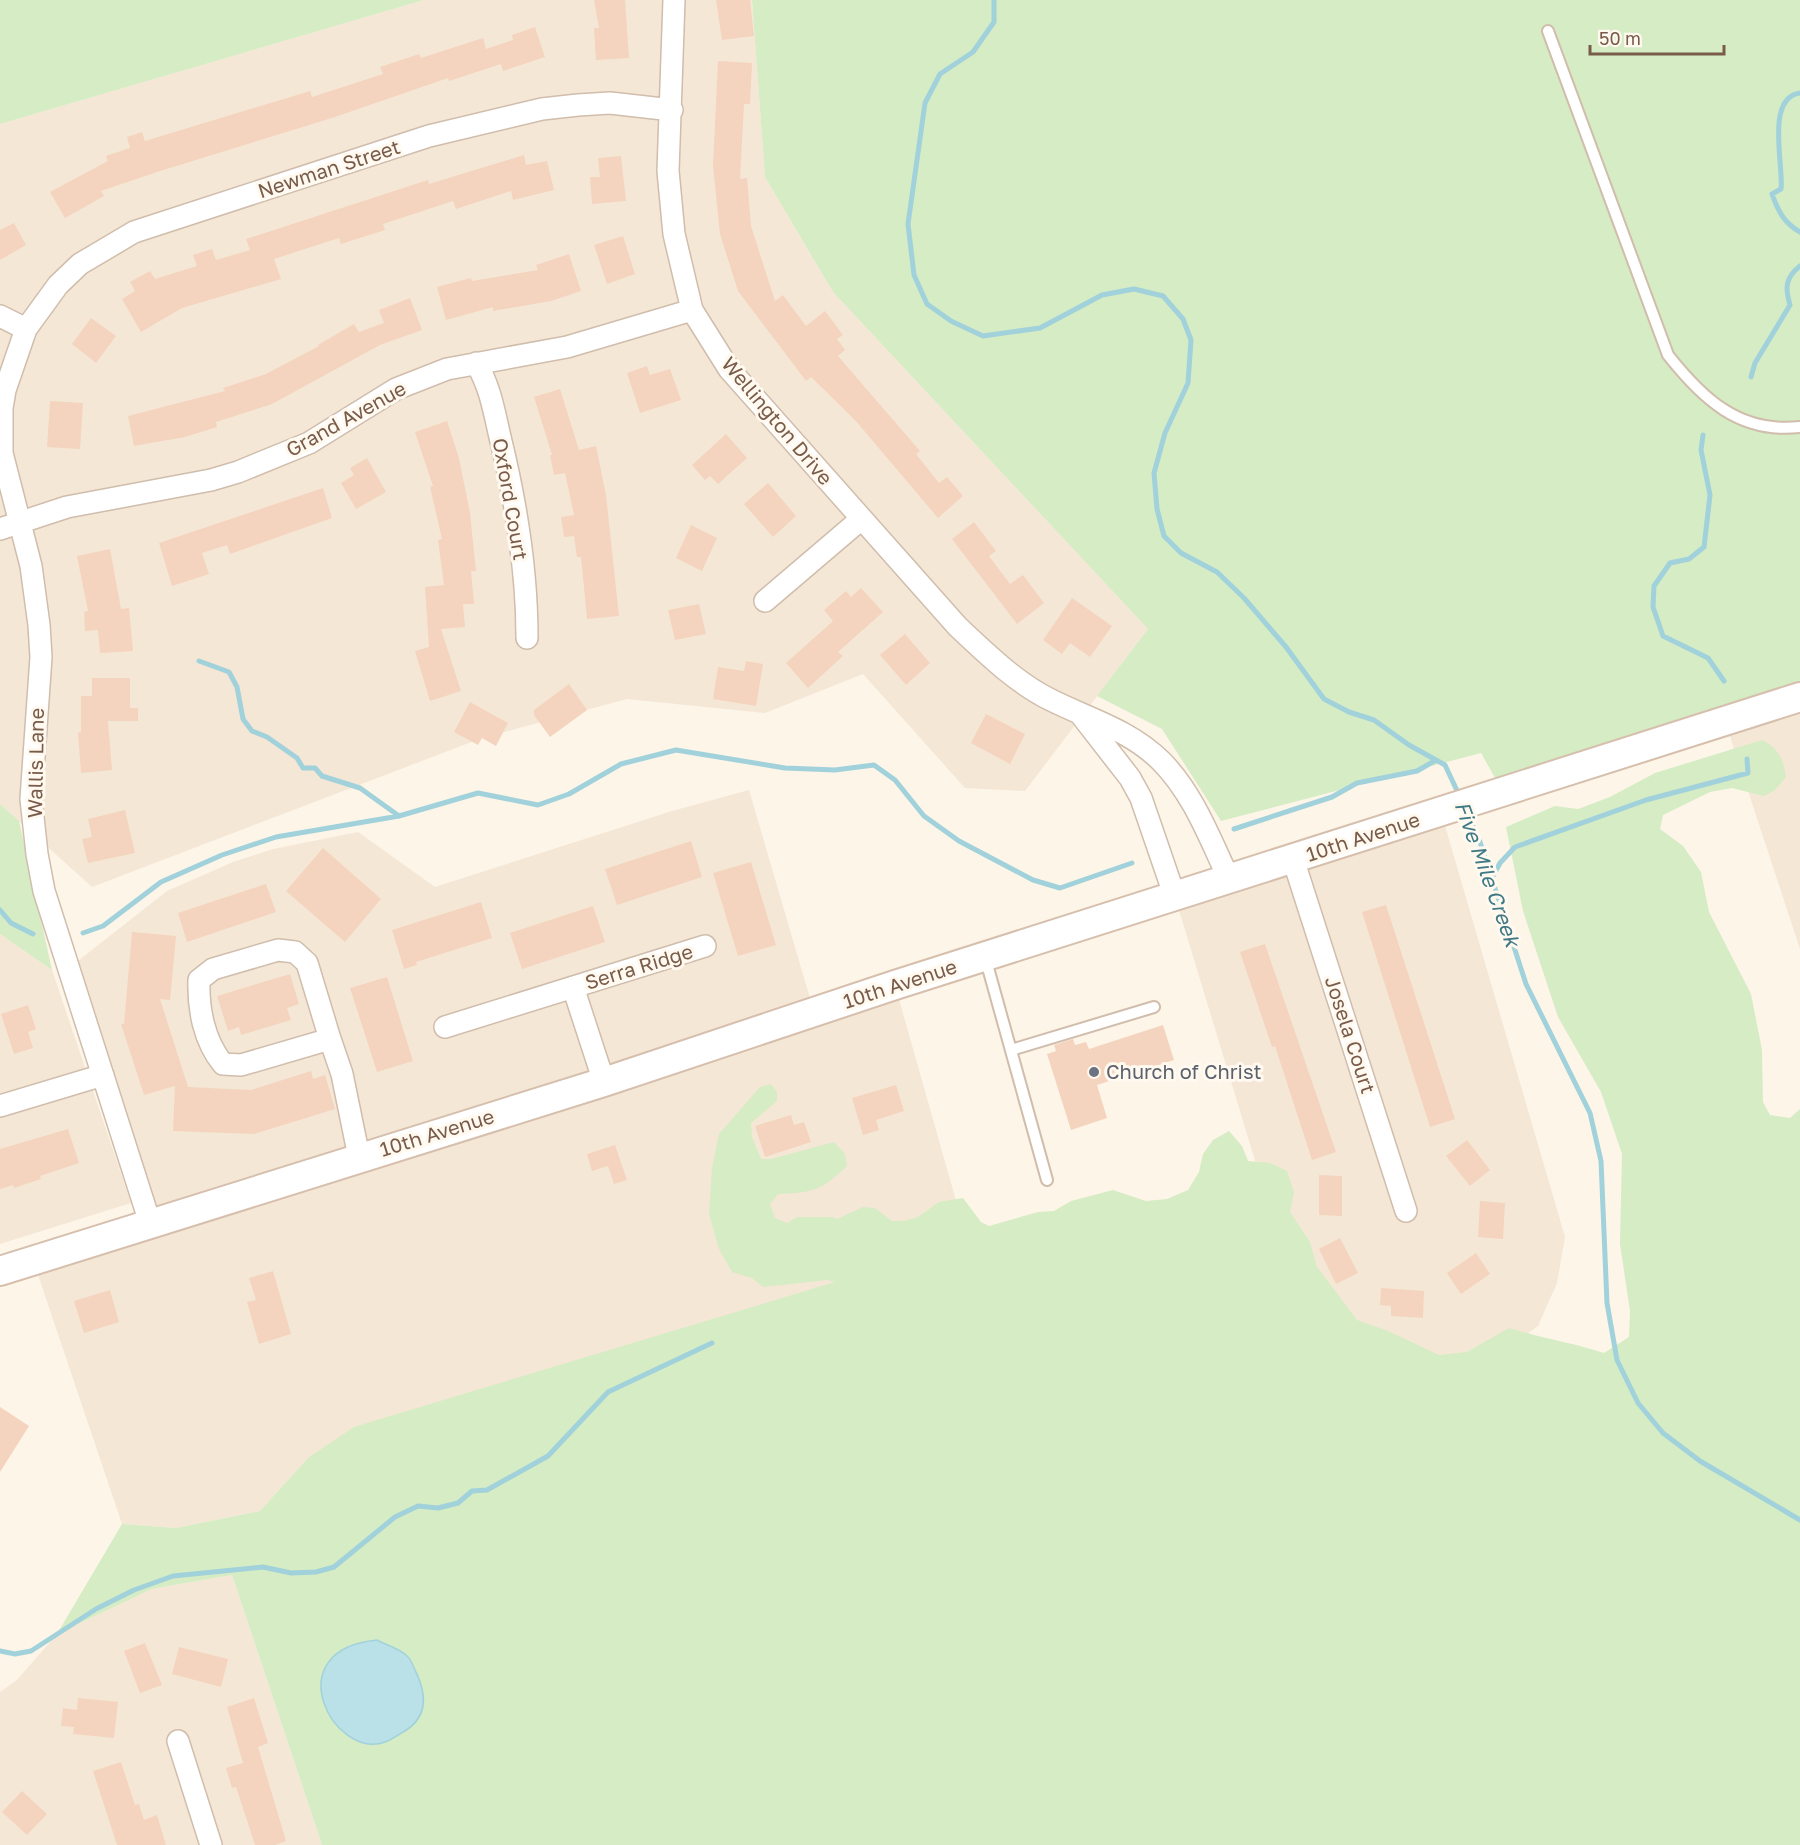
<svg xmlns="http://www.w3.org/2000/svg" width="1800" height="1845" font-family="'Golos Text',sans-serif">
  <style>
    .residential { fill: #f5e7d6 }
    .green { fill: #d5ecc5 }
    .water { fill: #bbe1e8; stroke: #a1d1da; stroke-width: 1.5 }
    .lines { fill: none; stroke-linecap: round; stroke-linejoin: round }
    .stream { stroke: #a1d1da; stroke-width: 5 }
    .building { fill: #f4d4be }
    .lane-casing { stroke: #d0bdac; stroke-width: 14 }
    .street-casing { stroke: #d0bdac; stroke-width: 24 }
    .secondary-casing { stroke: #d6bfac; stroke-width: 32 }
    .lane { stroke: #fff; stroke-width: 10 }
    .street { stroke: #fff; stroke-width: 21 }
    .secondary { stroke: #fff; stroke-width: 28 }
    .worship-dot { fill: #6b7280; stroke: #fff9ef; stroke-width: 2 }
    .labels { text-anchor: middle; stroke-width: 6; stroke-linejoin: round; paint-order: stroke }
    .street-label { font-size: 20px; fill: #795b4a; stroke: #fff9ef }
    .worship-label { font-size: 20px; fill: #5b616d; stroke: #fff9ef; text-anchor: start }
    .water-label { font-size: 21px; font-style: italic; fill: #3f7a86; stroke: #fff9ef }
  </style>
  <rect width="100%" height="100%" fill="#fdf5e8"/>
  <!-- residential -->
  <path class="residential" d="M424,0h328l13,177 68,115 315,337 -123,162 -60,-3 -102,-114 -98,39 -138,-14 -145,39 -390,149 -92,-83v-680z
    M1800,697v252l-75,-228z
    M749,790l65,222 81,-27 73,258 -523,158 -137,57 -48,53 -84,17 -54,-4 -89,-264 116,-37 -80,-255 98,-77 66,-29 40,-13 85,-17 77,55 237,-76z
    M1441,812l124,425 -8,46 -19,43 -45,33 -64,21 -135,-91 -119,-392z
    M0,934l52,36 79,233 -131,41z
    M232,1575l90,270h-322v-153l17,-12 40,-46 95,-45z"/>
  <!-- green -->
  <path class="green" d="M0,0h424l-424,124z
    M752,0h1048v697l-297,95 -22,-39 -260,68 -59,-92 -65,-33 51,-67 -315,-337 -68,-115z
    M1762,740c17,8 21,19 24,37l-11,13 -11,6 -32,-8 -22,4 -47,23 -3,14 23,17 18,26 8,40 42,82 11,56 1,52 7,13 20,3 10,-9v736h-1478l-90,-270 -80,14 -95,45 65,-110 54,4 84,-17 48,-53 46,-31 481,-145 -8,-2 -64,7 -11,-9 -20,-6 -13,-23 -10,-35 3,-46 7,-34 41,-47 11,-3 6,8v9l-26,22 1,14 9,22h10l63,-17 11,12 2,12c-25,24 -34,27 -69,28l-8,10 5,14 12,5 10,-6h35l5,2 26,-12 12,1 17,13h12l14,-4 21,-15 24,-4 18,24 8,4 49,-14 16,-1 17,-10 42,-11 33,11 21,-2 21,-9 11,-18 4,-18 10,-14 16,-9 13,15 6,15 22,2 17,8 7,21 -4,20 20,30 7,25 40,53 31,11 51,24 28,-3 42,-24c32,10 64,15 95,25l25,-16 1,-26 -10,-67 2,-90 -21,-62 -43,-75 -35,-106 -17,-84 49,-21 23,3 32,-12 45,-24z
    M0,804l19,17 33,149 -52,-36z"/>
  <!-- water -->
  <path class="water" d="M377,1640c9,5 21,8 29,15 4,3 7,10 9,15 11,22 14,46 -10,61 -6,3 -13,9 -20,11 -51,19 -110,-92 -8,-102z"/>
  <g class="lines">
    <!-- stream -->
    <path class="stream" d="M994,0v22l-21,30 -33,22 -15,29 -17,121 6,51 13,29 24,17 32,15 57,-8 62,-33 32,-6 29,7 20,23 8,21 -3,43 -23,50 -11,40 3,36 7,27 17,17 36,19 27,26 42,49 38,52 25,13 25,8 35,25 36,20 15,32
      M1800,93c-35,5 -16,73 -19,96l-9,5c6,17 12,29 28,38
      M1751,377l4,-14 35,-58c-5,-17 -5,-27 10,-39
      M1703,435l-2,15 9,45 -6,52 -15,12 -19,4 -16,23 -1,21 10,29 45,22 16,23
      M199,661l30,11 8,15 6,32 9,12 15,6 30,21 6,10h12l7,8 38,12 39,28
      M1466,811l14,31 46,142 64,129 11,48 6,142 10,57 21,43 25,30 37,28 100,59
      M1234,829l98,-32 25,-14 60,-12 19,-11
      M1492,878l8,-15 15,-16 131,-47 102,-27 -1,-14
      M0,910l11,13 22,11
      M83,933l20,-7 58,-44 61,-27 54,-18 123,-21 79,-23 60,12 31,-11 52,-30 55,-14 109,18 50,2 39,-5 21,15 29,36 35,25 74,39 27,8 72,-25
      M0,1651l15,3 16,-3 65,-42 38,-19 39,-14 90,-9 28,6 25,-1 18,-5 61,-50 23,-11 20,2 20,-5 14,-12 15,-1 61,-34 60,-64 104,-49"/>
  </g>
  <!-- building -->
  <path class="building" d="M594,0h31l4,58 -33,2 -2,-32h5z
    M716,0h34l4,36 -32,4z
    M535,27l10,30 -42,14 -2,-7 -52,17 -1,-3 -113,39 -175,54 -59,20 3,5 -39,22 -15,-26 58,-31 -2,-5 24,-8 -3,-11 15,-5 3,9 165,-50 2,6 71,-23 -3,-7 39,-13 2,4 62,-20 3,11 27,-9 -1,-5z
    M718,61l34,2 -2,41h-6l-4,75 7,-1 4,48 24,75 8,-6 23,31 19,-15 18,24 -6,4 8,11 -7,6 82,95 -4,3 23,29 8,-6 16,19 -25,22 -83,-98 -44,-43 -5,4 -68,-90 -18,-57 -7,-68z
    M524,155l2,10 21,-4 7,29 -41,10 -2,-9 -55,18 -3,-8 -70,23 2,6 -44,14 -2,-6 -65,21 7,20 -99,29 -41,24 -19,-33 13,-8 -5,-9 20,-11 5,8 42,-13 -4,-11 19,-6 4,11 34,-10 -4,-11 182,-59 1,4z
    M621,156l5,45 -34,3 -2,-27h10l-2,-19z
    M14,223l12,22 -26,15v-30z
    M623,236l12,38 -28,10 -13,-39z
    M569,254l12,37 -30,10 -58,10v-4l-47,13 -9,-33 34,-9 1,3 66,-11 -2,-5z
    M410,298l12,32 -42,15 -108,59 -56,18 1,5 -32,10 -51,9 -6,-30 97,-25 -2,-3 43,-14 53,-28 -1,-1 36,-21 5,8 25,-9 -5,-13z
    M91,318l25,18 -20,27 -24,-19z
    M647,366l3,9 20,-6 11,31 -41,13 -13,-40z
    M560,389l19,61 17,-4 10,49 13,121 -32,3 -6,-62h-4l-3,-21 -10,1 -3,-20 13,-2 -9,-42 -11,2 -4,-20h2l-18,-58z
    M50,401l33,2 -3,46 -33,-2z
    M447,421l12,37 11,55 6,58h-5l3,33h-11l2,23 -24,2 20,62 -31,10 -15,-50 14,-4 -4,-60 19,-2 -6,-45 4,-1 -12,-52 3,-1 -18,-54z
    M726,434l21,24 -29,26 -8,-8 -5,4 -13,-15z
    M367,458l19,34 -30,17 -15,-26 13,-8 -4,-7z
    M768,483l28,33 -23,21 -29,-33z
    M323,488l9,30 -102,36 -3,-9 -25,8 7,21 -37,12 -13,-43z
    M974,522l22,29 -7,5 21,28 13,-9 21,28 -27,21 -65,-85z
    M691,525l26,13 -15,33 -26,-13z
    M110,549l11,60 8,-1 4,43 -33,2 -2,-23 -13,1 -1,-19 4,-1 -11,-55z
    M861,588l22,24 -45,40 5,4 -35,32 -22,-25 47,-42 -9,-11 22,-19 5,6z
    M1072,598l40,28 -22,31 -20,-14 -8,11 -19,-14z
    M699,604l7,30 -31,6 -7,-30z
    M905,634l25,29 -24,22 -26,-30z
    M746,661l17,3 -7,42 -43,-7 5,-32 26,4z
    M92,678h38v30h8v13h-30l4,49 -31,3 -3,-40 3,-1v-36h11z
    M569,684l18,26 -37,27 -16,-22v-5z
    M470,702l38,21 -12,23 -14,-8 -4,7 -24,-13z
    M986,714l39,20 -15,30 -39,-21z
    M125,810l10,43 -47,10 -6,-24 10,-2 -4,-18z
    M691,841l11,36 -85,28 -12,-36z
    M323,848l58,51 -36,43 -59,-51z
    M751,862l25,83 -38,11 -25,-83z
    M266,884l10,28 -89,30 -9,-29z
    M481,902l11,36 -76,24 1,3 -13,4 -12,-39z
    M1386,905l69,214 -25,8 -68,-215z
    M593,906l12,36 -83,27 -12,-36z
    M132,932l44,4 -6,64 -10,-1 28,88 63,3 60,-19 2,8 12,-4 10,34 -81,25 -81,-3 2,-45 -31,9 -23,-71h3z
    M1265,944l71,208 -24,8 -37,-114 -3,1 -32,-95z
    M290,974l9,30 -12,4 4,12 -50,15 -2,-8 -11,4 -11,-35z
    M387,977l26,84 -36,11 -27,-84z
    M28,1005l8,24 -8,3 5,16 -19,6 -13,-40z
    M1163,1025l11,35 -77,25 10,33 -36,12 -24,-76 9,-3 -2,-6 19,-6 2,6 11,-3 3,7z
    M896,1085l8,26 -28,9 3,10 -16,5 -11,-37z
    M791,1115l3,10 10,-3 7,20 -46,15 -10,-31z
    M68,1129l11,34 -39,13 1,3 -27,9 -1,-3 -13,4v-40z
    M1467,1140l23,30 -20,16 -24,-30z
    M615,1145l12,35 -13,4 -6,-18 -16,5 -5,-17z
    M1319,1175l23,1v40l-23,-1z
    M1480,1201l25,2 -2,36 -25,-2z
    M1340,1238l18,35 -22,11 -17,-35z
    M1476,1253l14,21 -29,20 -14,-21z
    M273,1271l18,63 -32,10 -12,-42 9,-2 -7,-22z
    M1381,1288l43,3 -1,27 -32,-2v-10l-11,-1z
    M110,1290l9,32 -35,11 -10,-32z
    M0,1407l29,19 -29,46z
    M145,1643l17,42 -22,8 -16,-42z
    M179,1647l49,12 -7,28 -49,-13z
    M78,1698l40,4 -4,36 -41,-4 1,-7 -13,-1 2,-18 14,2z
    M254,1698l14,45 -10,4 28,94 -11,4h-20l-19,-58 -4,1 -6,-20 17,-5 -16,-56z
    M121,1762l14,43 4,-1 5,16 13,-5 9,30h-49l-24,-74z
    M22,1791l25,23 -20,21 -25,-23z"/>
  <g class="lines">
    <!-- lane casing -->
    <g class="lane-casing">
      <path id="lane" d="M1548,31l120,324c34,43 71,79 132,72
        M985,957l62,223
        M1011,1050l143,-43"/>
    </g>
    <!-- street casing -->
    <g class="street-casing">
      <path id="street" d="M674,0l-6,171 6,63 18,76 37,59 229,258c28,26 58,56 93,73 38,19 79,30 110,61 32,32 49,78 68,118
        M0,316l26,13
        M476,363c14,23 18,48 24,74 16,65 27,134 27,201
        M0,529l67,-22 144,-27 27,-8 71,-29 87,-54 51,-20 120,-22 125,-37
        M765,601l95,-81
        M1081,715l49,63 11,20 34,99
        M1293,859l113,352
        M278,950l17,2 12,11 23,76 -89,26 -18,-1c-19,-23 -25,-55 -24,-84l14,-11z
        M573,987l31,95
        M445,1027l260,-81
        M330,1039l12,35 17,83
        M0,1106l103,-31
        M150,1223l-106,-332 -7,-37 -6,-55 10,-142 -2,-32 -8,-59 -29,-113v-45l3,-18 21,-61 32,-44 22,-21 54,-32 295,-96 113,-27 36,-4 32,-2 62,7
        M178,1741l33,104"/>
    </g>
    <!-- secondary casing -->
    <g class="secondary-casing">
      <path id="secondary" d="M0,1271l604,-189 291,-97 905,-288"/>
    </g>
    <!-- lane -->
    <use href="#lane" class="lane"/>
    <!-- street -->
    <use href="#street" class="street"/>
    <!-- secondary -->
    <use href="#secondary" class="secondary"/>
  </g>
  <!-- markers -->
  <circle class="worship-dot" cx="1094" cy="1072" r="6"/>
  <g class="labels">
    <!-- street labels -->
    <g class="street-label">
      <text transform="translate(329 169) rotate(-18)" y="7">Newman Street</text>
      <text transform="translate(346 419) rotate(-29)" y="7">Grand Avenue</text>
      <text transform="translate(777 421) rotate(50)" y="7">Wellington Drive</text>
      <text transform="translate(510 499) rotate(80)" y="7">Oxford Court</text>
      <text transform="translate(36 763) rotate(-89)" y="7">Wallis Lane</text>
      <text transform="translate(1363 837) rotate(-18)" y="7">10th Avenue</text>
      <text transform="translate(639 967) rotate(-17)" y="7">Serra Ridge</text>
      <text transform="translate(900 984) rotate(-18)" y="7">10th Avenue</text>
      <text transform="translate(1350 1035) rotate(72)" y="7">Josela Court</text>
      <text transform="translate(437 1133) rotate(-17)" y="7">10th Avenue</text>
    </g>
    <!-- worship labels -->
    <g class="worship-label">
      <text x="1106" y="1079">Church of Christ</text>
    </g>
    <!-- water labels -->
    <g class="water-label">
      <text transform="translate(1487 874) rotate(70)" y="7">Five Mile Creek</text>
    </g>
  </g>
  <!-- scale -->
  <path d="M1590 45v9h134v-9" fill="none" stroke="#795b4a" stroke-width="3"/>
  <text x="1599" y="45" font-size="18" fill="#795b4a" stroke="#fff9ef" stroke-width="4.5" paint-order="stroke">50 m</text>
</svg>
